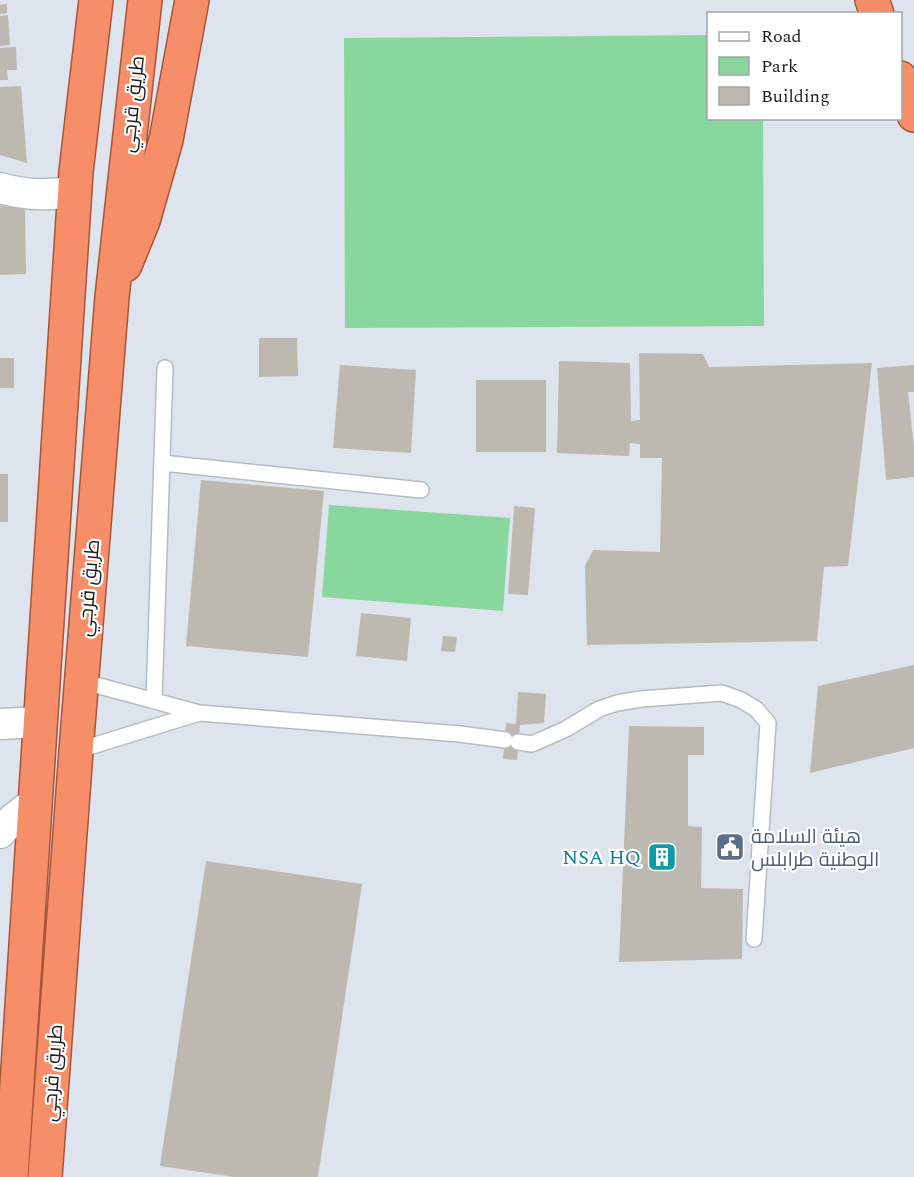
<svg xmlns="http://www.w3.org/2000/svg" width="914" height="1177" font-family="Spectral,Cairo,serif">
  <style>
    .green { fill: #89d79f }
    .building { fill: #beb9b0 }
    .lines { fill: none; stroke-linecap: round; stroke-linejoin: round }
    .service-casing { stroke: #b4bcc4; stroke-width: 18 }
    .minor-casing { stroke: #b4bcc4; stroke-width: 33 }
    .trunk-casing { stroke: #a85538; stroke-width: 36 }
    .service { stroke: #fff; stroke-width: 15 }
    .minor { stroke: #fff; stroke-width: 30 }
    .trunk { stroke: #f68e6a; stroke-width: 33 }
    .labels { text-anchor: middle; stroke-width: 4.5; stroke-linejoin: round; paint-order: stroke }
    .street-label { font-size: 20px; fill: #1c1e21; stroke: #fff }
    .service-label { font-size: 20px; fill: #4e5e75; stroke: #fff; text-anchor: start }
    .culture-label { font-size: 20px; fill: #0d838f; stroke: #fff; text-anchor: end }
  </style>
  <rect width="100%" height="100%" fill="#dde4ed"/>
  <!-- green -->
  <path class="green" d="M708,35v83l55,1 1,207 -419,2 -1,-290z
    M329,505l181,13 -7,93 -181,-14z"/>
  <!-- building -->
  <path class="building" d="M7,4v9l-7,1v-9z
    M8,15l2,30 -10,1v-30z
    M16,47l1,23h-10l1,10h-8v-32z
    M21,86l6,77 -27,-8v-68z
    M25,205l1,69 -26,1v-69z
    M259,338h38l1,38 -39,1z
    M639,353l64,1 6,13 163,-4 -24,203 -24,1 -7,74 -230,4 -2,-79 8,-16 67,2 2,-94h-22v-14l-10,-1 -1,13 -72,-3 2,-92 71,2 1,58 9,-1z
    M0,358h14v30h-14z
    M340,365l76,5 -5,83 -78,-5z
    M914,365v27h-6l6,55v30l-28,3 -9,-112z
    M476,380h70v72h-70z
    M0,474h8v48h-8z
    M201,480l123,11 -16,166 -122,-11z
    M514,506l21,2 -7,87 -20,-1z
    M361,613l50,5 -4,43 -51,-5z
    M443,636l14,1 -2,15 -14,-1z
    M914,665v83l-104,25 8,-87z
    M518,692l28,2 -2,29 -24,2 -3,35 -14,-1 3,-36 10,1z
    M629,726l75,1v28h-16v71l14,1 -1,61 42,1 -1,70 -123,3z
    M206,861l156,23 -44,293h-84l-74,-11z"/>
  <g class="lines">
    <!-- service casing -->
    <g class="service-casing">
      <path id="service" d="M162,463l259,27
        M81,681l118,32 261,21 45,6
        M154,701l11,-333
        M518,742l14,2 34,-15 33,-20 18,-6 24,-4 81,-6 19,7 15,9 12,14 -14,216
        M76,751l123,-38"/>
    </g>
    <!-- minor casing -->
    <g class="minor-casing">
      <path id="minor" d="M0,188c27,8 47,7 74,4
        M0,724l40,-2
        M0,833l14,-15 22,-17"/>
    </g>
    <!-- trunk casing -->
    <g class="trunk-casing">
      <path id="trunk" d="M872,0l5,14
        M900,78l14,37
        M125,265l18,-44 23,-81 26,-140
        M11,1177l65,-1005 20,-172
        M45,1177l31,-426 36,-454 33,-297"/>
    </g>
    <!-- service -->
    <use href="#service" class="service"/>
    <!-- minor -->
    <use href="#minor" class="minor"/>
    <!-- trunk -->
    <use href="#trunk" class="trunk"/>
  </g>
  <!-- icons -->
  <defs>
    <g id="civic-square" transform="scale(1.5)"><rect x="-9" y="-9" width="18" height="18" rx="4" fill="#5c6f8a" stroke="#fff"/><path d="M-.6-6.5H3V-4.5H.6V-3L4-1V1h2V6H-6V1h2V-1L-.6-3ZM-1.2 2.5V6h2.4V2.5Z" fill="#fff"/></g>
    <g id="building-square" transform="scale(1.5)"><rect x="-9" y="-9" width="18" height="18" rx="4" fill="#0f9aa8" stroke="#fff"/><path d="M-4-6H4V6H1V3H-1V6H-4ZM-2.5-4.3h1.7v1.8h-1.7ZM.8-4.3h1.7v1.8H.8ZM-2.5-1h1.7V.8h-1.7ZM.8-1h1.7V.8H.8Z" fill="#fff"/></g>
  </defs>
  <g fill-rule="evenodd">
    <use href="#civic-square" x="730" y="847"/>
    <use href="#building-square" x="662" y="857"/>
  </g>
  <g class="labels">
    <!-- street labels -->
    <g class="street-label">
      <text transform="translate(132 104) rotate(-84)" y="7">طريق قرجي</text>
      <text transform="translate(88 588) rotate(-85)" y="7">طريق قرجي</text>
      <text transform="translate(52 1073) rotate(-86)" y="7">طريق قرجي</text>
    </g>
    <!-- service labels -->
    <g class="service-label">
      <text x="751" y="843">هيئة السلامة<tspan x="751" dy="23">الوطنية طرابلس</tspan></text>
    </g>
    <!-- culture labels -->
    <g class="culture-label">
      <text x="641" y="864">NSA HQ</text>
    </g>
  </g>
  <!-- legend -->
  <rect x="707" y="12" width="195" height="108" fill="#ffffff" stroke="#a4a5a6" stroke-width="1.5"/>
  <rect x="719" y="32" width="30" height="9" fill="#ffffff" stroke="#a4a5a6" stroke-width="1.5"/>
  <text x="761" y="42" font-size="18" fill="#1c1e21">Road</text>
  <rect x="719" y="57" width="30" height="18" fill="#89d79f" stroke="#a4a5a6" stroke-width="1.5"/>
  <text x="761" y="72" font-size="18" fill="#1c1e21">Park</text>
  <rect x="719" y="87" width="30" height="18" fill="#beb9b0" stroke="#a4a5a6" stroke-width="1.5"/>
  <text x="761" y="102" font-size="18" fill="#1c1e21">Building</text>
</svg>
